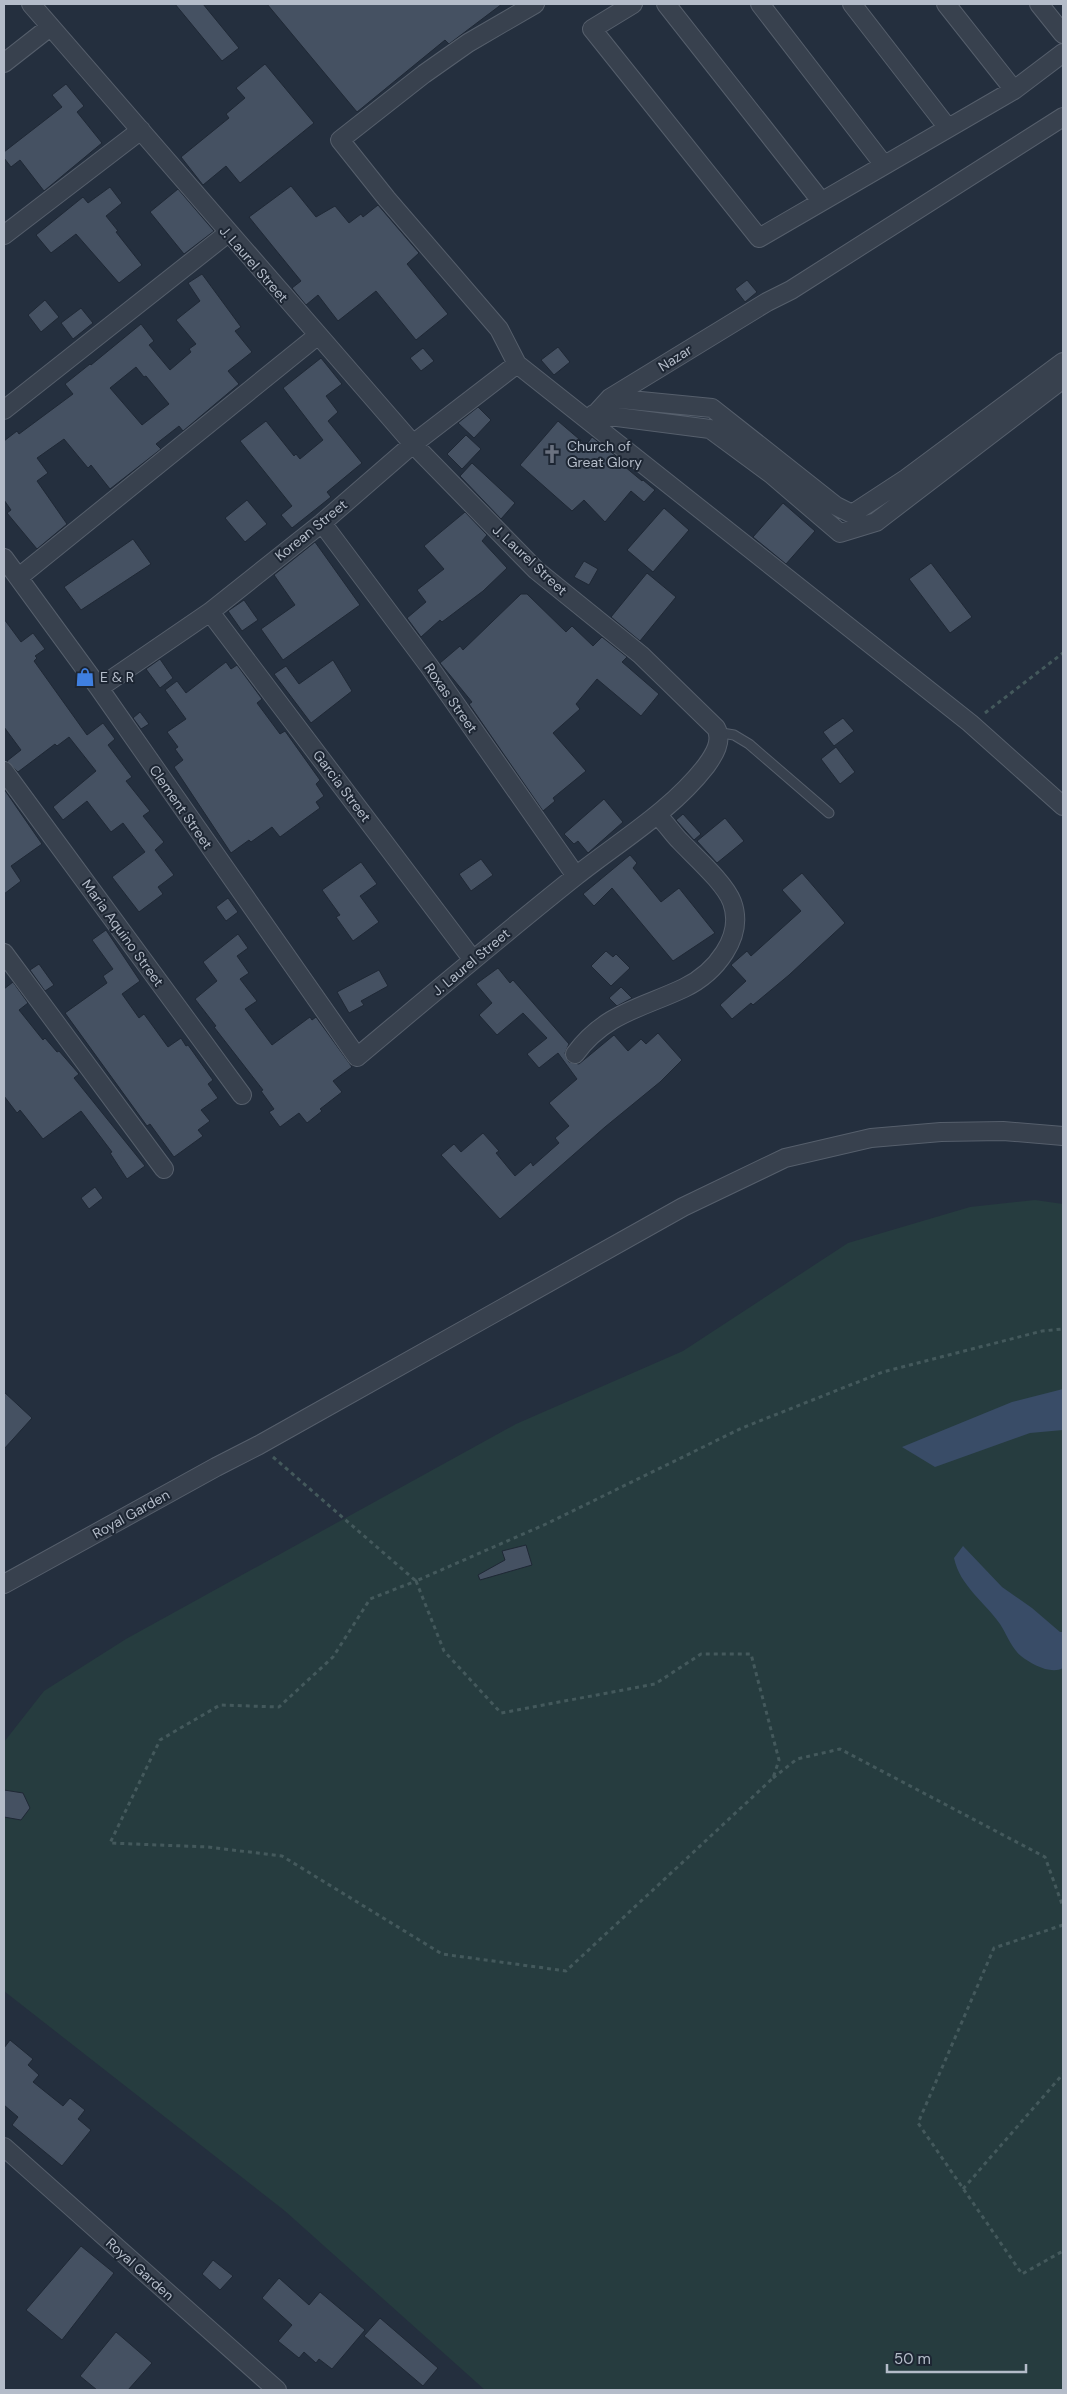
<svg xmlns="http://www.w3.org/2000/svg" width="1067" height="2394" font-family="'DM Sans',sans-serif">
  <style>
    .green { fill: #263c3f }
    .water { fill: #394c67 }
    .building { fill: #455162; stroke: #1f2835; fill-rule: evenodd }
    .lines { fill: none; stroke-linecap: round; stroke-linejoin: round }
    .service-casing { stroke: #565f6c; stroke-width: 11 }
    .minor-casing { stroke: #565f6c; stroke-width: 20 }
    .path { stroke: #44595c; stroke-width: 3; stroke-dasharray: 4 4; stroke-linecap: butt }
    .service { stroke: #38414e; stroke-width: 9 }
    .minor { stroke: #38414e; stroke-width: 18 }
    .labels { text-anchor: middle; stroke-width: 4; stroke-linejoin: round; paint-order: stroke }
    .street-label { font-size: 14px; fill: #b4bcc9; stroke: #1d2633 }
    .poi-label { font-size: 14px; fill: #b4bcc9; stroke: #1d2633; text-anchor: start }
  </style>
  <rect width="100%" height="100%" fill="#242f3e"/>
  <!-- green -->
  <path class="green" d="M1035,1200l28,4v1186h-578l-200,-179 -281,-220v-249l40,-51 82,-52 390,-215 167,-73 165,-108 122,-36z"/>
  <!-- water -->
  <path class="water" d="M1063,1389v41l-33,3 -95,34 -33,-20 110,-45z
    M963,1546l39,41 30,21 28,24h3v36c-12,7 -32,-4 -42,-12 -9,-7 -15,-23 -21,-32 -16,-23 -40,-38 -46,-66z"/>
  <!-- building -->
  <path class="building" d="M175,4h28l36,44 -17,13z
    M267,4h235l-53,40 -4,-4 -88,72z
    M265,64l49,59 -74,60 -14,-17 -23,19 -22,-28 48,-39 -3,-4 19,-16 -9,-10z
    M66,84l18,22 -7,6 25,31 -58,48 -24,-31 -9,7 -7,-9v-6l58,-45 -10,-12z
    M291,186l25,31 19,-11 14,17 12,-9 2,3 15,-12 41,48 -12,11 41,50 -32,26 -40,-49 -38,30 -20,-26 -12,10 -14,-17 9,-7 -52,-64z
    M110,187l12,16 -16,13 12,15 -2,1 26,33 -23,18 -43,-49 -25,19 -15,-18 47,-38 5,6z
    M178,189l36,42 -30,23 -34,-42z
    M202,274l39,53 -6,4 17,21 -24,19 11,13 -56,47 -4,-5 -23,18 5,5 -51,40 -19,-24 -3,3 -24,-29 -27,19 11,15 -11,8 30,43 -30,25 -30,-36 4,-3 -7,-10v-59l13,-10 2,3 54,-40 -8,-10 25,-20 1,1 50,-41 13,17 -5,4 21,25 21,-18 -2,-3 7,-5 -20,-24 24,-19 -12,-18zM136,367l8,10 2,-1 23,28 -27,21 -32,-37z
    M747,280l10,12 -12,10 -10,-13z
    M45,300l14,17 -18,15 -13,-17z
    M81,308l12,15 -20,16 -12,-16z
    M558,347l12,15 -16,13 -13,-15z
    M423,348l11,13 -13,10 -11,-13z
    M321,358l21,26 -16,12 12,16 -10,9 34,42 -35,29 4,5 -39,31 -11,-13 11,-9 -52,-65 26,-20 28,35 2,-2 4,5 23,-19 -40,-52z
    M478,407l13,13 -17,18 -16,-15z
    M558,421l28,24 6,-8 28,22 -2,2 24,20 1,-1 12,10 -11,12 -13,-11 -26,31 -21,-22 -12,11 -52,-46z
    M466,435l15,14 -19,20 -15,-15z
    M472,463l43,40 -14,16 -41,-43z
    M247,500l20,24 -22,18 -20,-24z
    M783,503l32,28 -29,33 -33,-27z
    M664,508l25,22 -36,42 -26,-22z
    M465,512l22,23 -5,6 25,27 -24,23 -41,31 -2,-2 -19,17 -14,-19 19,-16 -9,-12 27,-21 -20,-23z
    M133,539l18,25 -70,46 -17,-23z
    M315,542l45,63 -77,55 -22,-31 34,-24 -21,-30z
    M584,561l14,8 -9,16 -15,-8z
    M931,563l41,54 -22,16 -41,-54z
    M647,573l29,24 -36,44 -29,-24z
    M521,594h6l39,38 6,-6 21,20 9,-9 25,20 -5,5 37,32 -18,22 -44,-37 -21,25 4,5 -27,24 33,38 -33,27 2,3 -12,10 -74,-107 3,-2 -32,-39 20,-17 3,4z
    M244,600l14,20 -16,11 -14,-20z
    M4,619l17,23 12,-9 12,16 -10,7 2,2 -3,3 53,74 16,-12 12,16 -7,6 24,32 -6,4 24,30 -7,5 21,26 -9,8 19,25 -16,12 5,7 -24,18 -27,-35 33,-25 -22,-29 -12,9 -24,-31 -24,19 -10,-13 43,-36 -27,-34 -12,9 -2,-2 -37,28 -11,-11 14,-11 -17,-23z
    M160,659l13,19 -13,10 -14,-19z
    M333,660l19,31 -41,32 -37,-49 12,-8 13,18z
    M226,662l5,7 6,-4 25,34 -5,4 23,31 5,-3 35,49 -4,4 8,12 -8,6 4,6 -40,29 -8,-10 -21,15 -2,-2 -18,13 -57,-86 9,-7 -8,-11 3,-2 -11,-15 19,-13 -21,-29 12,-9 9,12z
    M140,712l9,12 -8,5 -8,-11z
    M843,718l11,13 -20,15 -11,-14z
    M836,747l19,25 -15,12 -19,-25z
    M4,789l38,55 -31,22 10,15 -17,13z
    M604,799l19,23 -35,31 -10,-12 -4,3 -10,-10z
    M683,814l18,20 -7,6 -18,-20z
    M725,818l19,23 -27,22 -20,-22z
    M630,855l7,8 -4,5 28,34 18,-14 36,45 -42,28 -61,-73 -18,18 -11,-12z
    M481,859l12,16 -22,16 -12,-17z
    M361,862l16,22 -17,12 19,26 -26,19 -17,-24 4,-2 -18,-25z
    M802,873l43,50 -56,52 -36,30 -2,-2 -19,16 -12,-14 26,-24 -15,-16 16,-14 4,5 50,-45 -19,-21z
    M228,898l10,14 -12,9 -10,-14z
    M106,930l34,51 -18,13 17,24 5,-4 24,33 13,-9 5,8 2,-1 25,35 -5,4 10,14 -17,12 9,11 -12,9 5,6 -29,21 -24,-33 -3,2 -82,-113 42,-30 -4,-7 10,-7 -21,-29z
    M238,934l10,14 -11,8 12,17 -9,6 17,22 -12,8 27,36 38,-28 2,3 4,-3 36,50 -19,14 9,11 -22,17 2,2 -15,12 -8,-10 -19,14 -11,-15 5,-3 -13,-18 2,-1 -49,-63 2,-1 -21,-27 22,-18 -14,-19z
    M606,951l7,6 3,-3 14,14 -19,18 -20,-20z
    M39,964l15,21 -9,6 -15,-21z
    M498,968l12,15 3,-3 56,64 -4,9 4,9 10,2 35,-29 14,16 13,-12 5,5 12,-11 24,27 -22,22 -55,45 -105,92 -59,-64 13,-11 7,8 22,-19 16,18 -3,2 19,23 16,-14 2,4 26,-23 -4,-5 14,-12 -20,-23 28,-24 -19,-26 -19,15 -12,-14 20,-16 -24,-25 -26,22 -18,-20 13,-12 -16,-19z
    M379,970l9,16 -27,15 3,4 -15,8 -12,-21z
    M13,982l15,21 -9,7 24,30 2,-2 12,14 2,-1 20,23 -5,4 71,88 -18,13 -17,-26 2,-1 -31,-41 -38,28 -23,-29 -3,3 -13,-17v-107z
    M621,987l11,11 -15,8 -8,-8z
    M95,1187l8,11 -14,11 -8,-11z
    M4,1392l28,26 -28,31z
    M526,1545l6,20 -52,15 -2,-5 27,-15 -3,-9z
    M4,1790l19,3 7,15 -9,12 -17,-3z
    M10,2040l23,19 -5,6 11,10 -6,7 30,24 7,-8 15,12 -7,9 13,11 -29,36 -50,-41 6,-8 -14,-12v-57z
    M81,2246l33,27 -52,67 -36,-30z
    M213,2260l20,16 -13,14 -18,-16z
    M279,2278l30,27 11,-13 45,38 -33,39 -13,-10 -3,4 -12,-11 -5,6 -21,-17 14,-16 -30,-27z
    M380,2318l58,50 -15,18 -59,-50z
    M116,2332l36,31 -24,27h-31l-17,-14z"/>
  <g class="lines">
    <!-- service casing -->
    <g class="service-casing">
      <path id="service" d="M719,735l3,-2 12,2 15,9 80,69"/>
    </g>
    <!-- minor casing -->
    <g class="minor-casing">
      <path id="minor" d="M535,4l-67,39 -44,31 -84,66 47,59 112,130 18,35 453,359 93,83
        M633,4l-41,25 167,209 255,-148 49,-37
        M666,4l155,197
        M760,4l124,161
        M852,4l96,124
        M946,4l68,86
        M1039,4l24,30
        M4,63l46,-36
        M4,235l137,-105
        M610,398l102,10 124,98 16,8 55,-36 156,-116
        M4,410l224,-177
        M594,414l116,15 61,45 69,59 36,-11 187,-143
        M589,421l21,-23 157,-96 24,-12 272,-173
        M322,523l107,143 147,210
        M4,558l95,130 258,369c73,-61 145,-122 219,-181 44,-35 95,-65 130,-110 8,-11 17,-25 10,-38l-75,-73 -105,-85 -123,-126 -382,-440
        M19,577l298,-241
        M210,612l263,348
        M99,688l111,-76 112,-89 91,-79 104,-80
        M4,771l238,324
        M4,953l160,216
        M575,1054c30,-41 67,-46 109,-66 31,-15 61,-51 48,-86 -7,-19 -38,-46 -52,-61 -8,-8 -14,-18 -23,-26
        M4,1584l212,-117 43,-22 424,-238 102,-49 86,-20 70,-6 62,-1 60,5
        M4,2147l273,243"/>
    </g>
    <!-- path -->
    <path class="path" d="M985,713l78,-60
      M273,1457l143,124 130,-57 196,-96 141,-56 159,-41 21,-2
      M416,1581l28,70 57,62 154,-29 46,-30h50l28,106 -6,18 -207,193 -124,-17 -160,-98 -74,-9 -98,-4 50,-103 60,-35 59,2 54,-50 37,-58z
      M773,1778l24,-19 43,-10 205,108 18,50
      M1063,1925l-69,23 -76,175 104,151 41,-23
      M963,2189l100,-115"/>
    <!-- service -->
    <use href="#service" class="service"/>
    <!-- minor -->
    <use href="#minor" class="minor"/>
  </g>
  <!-- icons -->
  <defs>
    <g id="church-bare" transform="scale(1.5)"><path d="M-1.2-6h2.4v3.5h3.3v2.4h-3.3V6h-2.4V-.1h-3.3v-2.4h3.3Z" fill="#6b7280" stroke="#1d2633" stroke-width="2.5" paint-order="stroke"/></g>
    <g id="shop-bare" transform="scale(1.5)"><path d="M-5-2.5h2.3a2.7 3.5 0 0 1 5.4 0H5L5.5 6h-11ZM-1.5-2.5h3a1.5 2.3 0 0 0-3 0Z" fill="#3f7fe0" stroke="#1d2633" stroke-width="2.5" paint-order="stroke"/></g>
  </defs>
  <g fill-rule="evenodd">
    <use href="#church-bare" x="552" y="454"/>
    <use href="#shop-bare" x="85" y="677"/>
  </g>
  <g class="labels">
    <!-- street labels -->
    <g class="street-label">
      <text transform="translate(254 264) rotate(49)" y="5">J. Laurel Street</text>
      <text transform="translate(675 358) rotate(-32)" y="5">Nazar</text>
      <text transform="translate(311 530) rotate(-39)" y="5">Korean Street</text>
      <text transform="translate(530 560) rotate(43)" y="5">J. Laurel Street</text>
      <text transform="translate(451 698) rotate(55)" y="5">Roxas Street</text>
      <text transform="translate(342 786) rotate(53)" y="5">Garcia Street</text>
      <text transform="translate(181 807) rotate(55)" y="5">Clement Street</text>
      <text transform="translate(123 933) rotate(54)" y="5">Maria Aquino Street</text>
      <text transform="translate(471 962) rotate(-40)" y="5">J. Laurel Street</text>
      <text transform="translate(131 1514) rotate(-29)" y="5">Royal Garden</text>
      <text transform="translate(140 2269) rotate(42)" y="5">Royal Garden</text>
    </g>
    <!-- poi labels -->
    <g class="poi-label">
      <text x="567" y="451">Church of<tspan x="567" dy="16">Great Glory</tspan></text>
      <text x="100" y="682">E &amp; R</text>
    </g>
  </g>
  <!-- border -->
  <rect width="1067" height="2394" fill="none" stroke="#b4bcc9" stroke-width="10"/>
  <!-- scale -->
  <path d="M887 2364v8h139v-8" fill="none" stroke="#b4bcc9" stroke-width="2.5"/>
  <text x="894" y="2364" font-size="15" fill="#b4bcc9" stroke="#1d2633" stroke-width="4" paint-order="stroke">50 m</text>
</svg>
